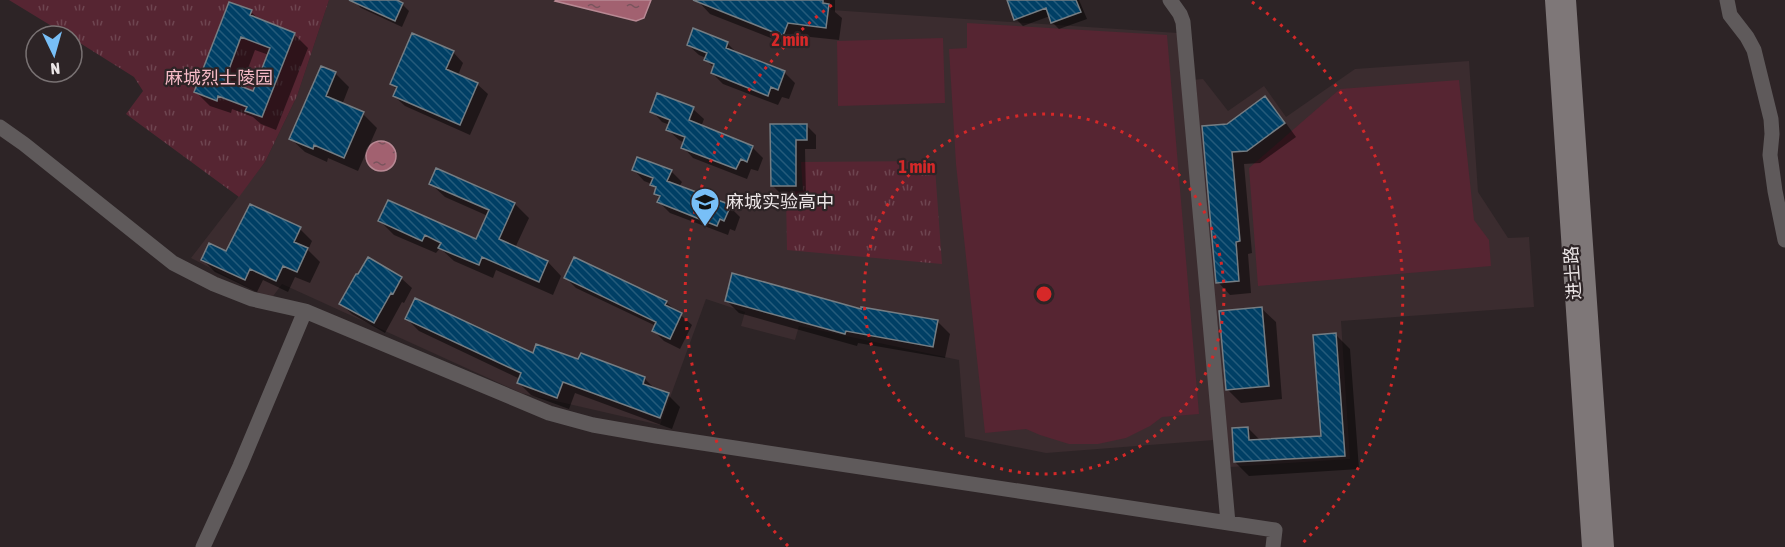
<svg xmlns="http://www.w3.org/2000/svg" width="1785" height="547" font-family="'Asap Condensed','Noto Sans SC',sans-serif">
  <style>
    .built { fill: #3b2c2f }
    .grass { fill: url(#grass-tufts) }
    .pitch { fill: #562532 }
    .water { fill: url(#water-ripples); stroke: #b88994; stroke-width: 1.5 }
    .shadow { fill: #0007; fill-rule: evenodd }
    .building { fill: url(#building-back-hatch); stroke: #757d83; stroke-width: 1.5; fill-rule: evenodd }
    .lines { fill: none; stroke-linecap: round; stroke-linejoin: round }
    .street { stroke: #5f5a5b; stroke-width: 15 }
    .secondary { stroke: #7e7778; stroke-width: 18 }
    .ring { fill: none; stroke: #d62828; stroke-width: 3; stroke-dasharray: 3 6 }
    .labels { text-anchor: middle; stroke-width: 4.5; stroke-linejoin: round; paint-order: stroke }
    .park-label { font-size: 18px; fill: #f6bbc7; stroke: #2d2426 }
    .poi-label { font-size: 18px; fill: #ece6e7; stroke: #2d2426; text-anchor: start }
    .street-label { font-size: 18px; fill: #ece6e7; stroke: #2d2426 }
    .centre { fill: #d62828; stroke: #2d2426; stroke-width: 3 }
    .ring-label { font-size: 18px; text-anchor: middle; font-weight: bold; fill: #d62828; stroke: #2d2426; stroke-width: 4.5; stroke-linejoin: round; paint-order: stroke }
  </style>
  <defs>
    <pattern id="grass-tufts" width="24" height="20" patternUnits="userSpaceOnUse" patternTransform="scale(1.5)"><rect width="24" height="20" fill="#562532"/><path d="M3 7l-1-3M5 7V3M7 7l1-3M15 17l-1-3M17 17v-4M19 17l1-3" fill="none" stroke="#6e4550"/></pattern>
    <pattern id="water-ripples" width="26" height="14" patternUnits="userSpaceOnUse" patternTransform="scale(1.5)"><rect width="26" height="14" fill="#a26170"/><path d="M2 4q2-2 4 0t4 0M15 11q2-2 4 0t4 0" fill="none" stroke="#79545d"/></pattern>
    <pattern id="building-back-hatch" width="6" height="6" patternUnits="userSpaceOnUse" patternTransform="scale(1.5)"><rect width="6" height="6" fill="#003f65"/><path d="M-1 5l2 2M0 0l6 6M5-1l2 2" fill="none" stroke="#255b7b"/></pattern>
  </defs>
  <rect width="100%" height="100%" fill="#2d2426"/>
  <!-- built -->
  <path class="built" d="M329,0h501l1,10 347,23 36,407 -168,13 -81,-16 -6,-77 -160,-34 -4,14 -54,-14 4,-14 -39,-13 -46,126 -139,-32 -239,-109 -11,15 -80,-41 74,-96 32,-66z
    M1469,61l9,131 30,46 21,-1 5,70 -193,14 9,138 -120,8 -38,-387 11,-1 25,32 36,-25 22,31 69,-48z"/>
  <!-- grass -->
  <path class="grass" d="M9,0h320l-32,96 -32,66 -26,35 -113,-83 17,-23 -9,-14 -62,-39v-2h-4z
    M932,161l3,7 7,96 -155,-14 -1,-58 17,-1 -2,-29z"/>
  <!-- pitch -->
  <path class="pitch" d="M967,23l200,12 32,379 -37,3 -12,9 -24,12 -28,6h-29l-29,-9 -14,-6 -41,4 -29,-269 -7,-115 18,-1z
    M943,38l2,65 -107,3 -1,-65z
    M1459,80l15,140 15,20 2,26 -233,20 -9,-118 91,-79z"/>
  <!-- water -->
  <path class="water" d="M556,0h95l-7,18 -8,3 -81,-20z
    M366 156a15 15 0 1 1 30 0a15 15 0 1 1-30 0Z"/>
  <!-- shadow -->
  <path class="shadow" d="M355,0h38l9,4 7,7 -7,16 -41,-19 -7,-7z
    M697,0h138v12l7,6 -3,22 -38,-4 -5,12 -86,-34z
    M1008,0h71l8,19 -28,10 -7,-7 -2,-6 -27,10 -7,-7z
    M251,12l10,9 33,13 14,14 -32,82 -15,-6 -8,-7 -21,-8 -1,4 -21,-7 -14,-14zM255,50l14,5 -15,38 -13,-6z
    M727,43l11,11 47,19 10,10 -6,16 -7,-2 -4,8 -55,-21 -11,-11 2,-5 -8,-8v-2l-7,-3 -11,-10z
    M453,52l10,11 -5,12 19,9 11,10 -18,41 -65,-29 -11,-10 3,-6 -6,-6z
    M322,68l14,6 13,13 -7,18 21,9 14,14 -19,43 -30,-13 -1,4 -22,-10 -14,-13z
    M1265,98l12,13 19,26 -36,26 -16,1 8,89 -4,1 3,39 -21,2 -12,-13 10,-157z
    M693,109l11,10 -3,8 51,20 11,11 -5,13 -7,-2 -4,10 -54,-21 -10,-11 1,-4 -5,-3 -11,-10 2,-5 -8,-3 -10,-11z
    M806,125l10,10v14h-11l1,46 -23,1 -10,-10 -1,-60z
    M437,170l78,34 14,14 -14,30 33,14 13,14 -8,19 -57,-25 -3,8 -39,-17 -14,-13 -4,5 -42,-18 -14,-14 97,20 11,-25 -43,-19 -14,-13z
    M634,170l37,1 11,11 -3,5 51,20 10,10 -5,14 -5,-2 -2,6 -58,-22 -11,-11 1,-3 -5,-5 2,-4 -5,-6 -8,-3z
    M300,229l12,12 -4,9 12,12 -10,21 -15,-6 -7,15 -25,-12 -6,12 -42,-20 -12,-12z
    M401,278l11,10 -8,15 -2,-1 -17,31 -33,-19 -11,-10z
    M566,278l100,24 26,23 -12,24 -16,-8 -10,-10 2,-5 -80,-38z
    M726,300l136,11 75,10 13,13 -5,24 -87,-15 -1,3 -118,-33z
    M1262,309l14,13 6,77 -41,4 -14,-14z
    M407,319l127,36 45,6 3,-6 63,24 11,11 12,5 12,12 -8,22 -97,-36 -6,16 -38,-14 -12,-12 1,-4 -101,-48z
    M1336,335l14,14 9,120 -110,7 -14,-14 13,-34 13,13 61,-3z"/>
  <!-- building -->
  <path class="building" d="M349,0h48l6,3 -8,18z
    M693,0h130v3l6,1 -3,24 -38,-5 -5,13z
    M1007,0h69l5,12 -30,11 -5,-15 -32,12z
    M229,2l23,8 -2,5 45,18 -33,84 -17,-6 2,-4 -29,-11 -1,5 -23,-9zM241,37l29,11 -17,43 -28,-11z
    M693,28l35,14 -2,6 59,23 -7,19 -7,-3 -3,9 -57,-23 3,-9 -10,-4 3,-7 -20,-8z
    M412,33l42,18 -8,18 32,14 -18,42 -67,-29 4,-9 -7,-3z
    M321,66l15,6 -10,24 38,16 -20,46 -30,-13 -1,4 -24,-10z
    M657,93l37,14 -5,13 64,26 -6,16 -6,-3 -5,10 -55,-21 4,-11 -19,-7 4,-10 -20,-8z
    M1265,96l20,27 -38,28 -15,1 8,89 -4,1 3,39 -23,2 -14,-157 25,-2z
    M770,124h37v16h-11v46h-25z
    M637,157l35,13 -5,11 64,24 -7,16 -4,-2 -3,7 -60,-24 3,-6 -6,-2 2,-7 -6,-2 3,-7 -21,-8z
    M436,168l79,35 -16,36 49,22 -9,21 -57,-25 -3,8 -41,-17 3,-5 -16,-8 -3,6 -44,-20 10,-21 88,39 13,-29 -60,-26z
    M250,204l51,23 -7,15 14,6 -11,24 -14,-6 -7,15 -26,-12 -5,11 -44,-20 8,-17 17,8z
    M368,257l34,20 -9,17 -2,-1 -17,30 -35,-19 17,-30h2z
    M574,257l93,44 -2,4 17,8 -12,26 -18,-8 4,-9 -92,-44z
    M732,273l129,36v-2l77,13 -5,27 -87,-16 -1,3 -120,-33z
    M415,298l118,55 3,-9 42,15 3,-6 64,24 -2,7 26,9 -9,25 -97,-36 -6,16 -40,-15 4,-10 -116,-54z
    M1262,307l7,79 -43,4 -7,-79z
    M1336,333l9,123 -111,6 -2,-34 16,-1 1,13 72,-4 -8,-101z"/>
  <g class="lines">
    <!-- street -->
    <path class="street" d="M1170,0l10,14 3,8 45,501
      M1727,0l3,15 17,22 7,13 17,69 1,15 -2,21 5,36 10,49
      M0,127l24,17 149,119 41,21 38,15 53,12 244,102 44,12 63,11 619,94 -2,17
      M203,547l37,-81 65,-155"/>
    <!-- secondary -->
    <path class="secondary" d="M1554,0l37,547
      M1567,0l38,547"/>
  </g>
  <!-- distance rings -->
  <g class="ring">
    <circle cx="1044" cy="294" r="180"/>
    <path d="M788 546A359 359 0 0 1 836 2M1252 2A359 359 0 0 1 1300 546"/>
  </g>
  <!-- icons -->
  <defs>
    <g id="school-pin" transform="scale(1.5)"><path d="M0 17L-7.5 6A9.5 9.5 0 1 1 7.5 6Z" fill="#78bff7" stroke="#2d2426"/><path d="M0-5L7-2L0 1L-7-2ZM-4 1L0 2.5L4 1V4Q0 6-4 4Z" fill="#111"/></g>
  </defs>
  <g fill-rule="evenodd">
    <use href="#school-pin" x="705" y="202"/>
  </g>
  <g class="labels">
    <!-- park labels -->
    <g class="park-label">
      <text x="219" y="84">麻城烈士陵园</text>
    </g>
    <!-- poi labels -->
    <g class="poi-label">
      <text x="726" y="208">麻城实验高中</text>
    </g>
    <!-- street labels -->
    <g class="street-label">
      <text transform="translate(1573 273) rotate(-94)" y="6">进士路</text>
    </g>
  </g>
  <circle cx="1044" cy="294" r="9" class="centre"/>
  <g class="ring-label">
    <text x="790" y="46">2 min</text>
    <text x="917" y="173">1 min</text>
  </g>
  <!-- north arrow -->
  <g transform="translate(54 54) rotate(175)"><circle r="28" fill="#2d2426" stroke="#797273" stroke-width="1.5"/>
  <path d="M0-4.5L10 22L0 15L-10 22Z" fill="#78bff7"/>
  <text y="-9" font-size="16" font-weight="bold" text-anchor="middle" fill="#ece6e7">N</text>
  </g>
</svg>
